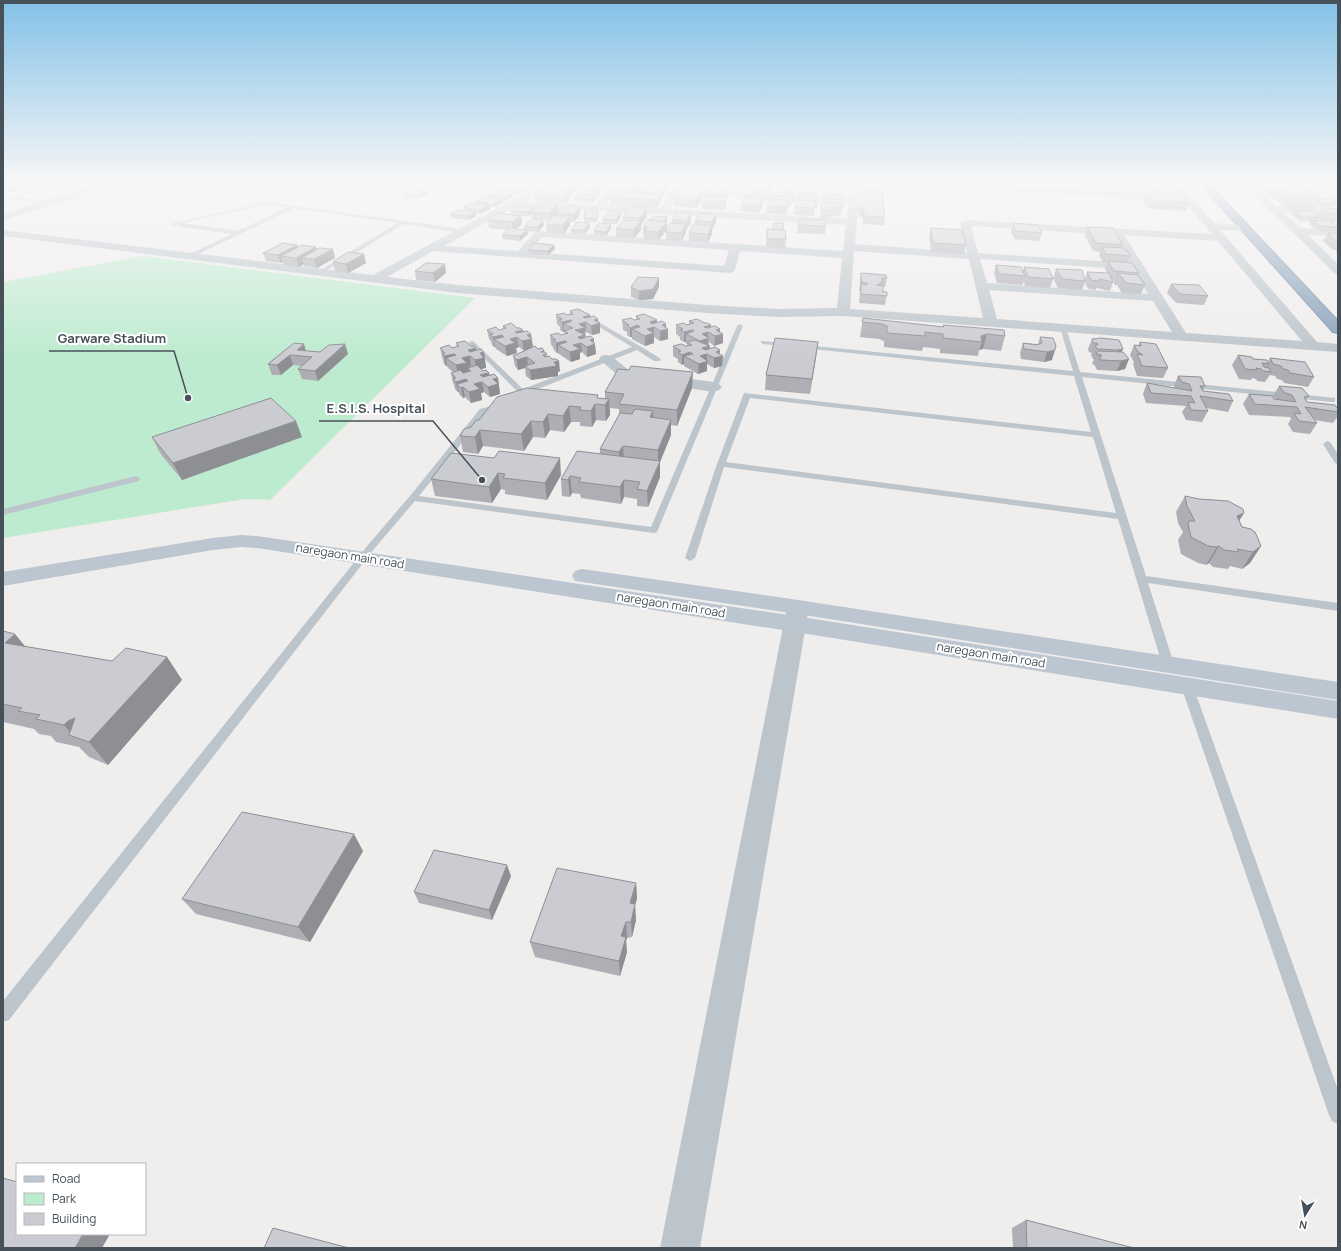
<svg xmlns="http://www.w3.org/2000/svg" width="1341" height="1251" font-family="Manrope,sans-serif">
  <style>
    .green { fill: #bdebcf }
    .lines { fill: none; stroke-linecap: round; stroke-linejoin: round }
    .highway-casing { stroke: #738ba5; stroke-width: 2 }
    .lane { fill: #bcc5cb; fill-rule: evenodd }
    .street { fill: #bcc5cb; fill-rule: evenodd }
    .secondary { fill: #bcc6d0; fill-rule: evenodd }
    .highway { fill: #88a0b9; fill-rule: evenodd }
    .wall { fill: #aeafb5; fill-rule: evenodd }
    .shaded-wall { fill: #8d8f93 }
    .building { fill: #caccd2; stroke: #8d8f93 }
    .labels { text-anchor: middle; stroke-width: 4; stroke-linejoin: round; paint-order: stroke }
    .street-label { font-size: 12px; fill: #475159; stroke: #fff }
    .leader { fill: none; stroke: #475159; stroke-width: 1.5 }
    .callout-dot { fill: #475159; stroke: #fff; stroke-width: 1.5 }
    .callout-label { font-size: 13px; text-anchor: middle; font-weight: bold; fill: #475159; stroke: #fff; stroke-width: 4; stroke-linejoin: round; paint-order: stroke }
  </style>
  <rect width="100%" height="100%" fill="#f0eded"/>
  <!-- green -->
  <path class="green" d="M143,256l332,42 -205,202 -25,-1 -242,39v-256z"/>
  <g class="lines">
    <!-- highway casing -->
    <g class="highway-casing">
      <path id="highway" d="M1201,185h9l128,136v12l-5,-1z"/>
    </g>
    <!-- lane -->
    <path class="lane" d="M48,185h8l-39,12 32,4 2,2 -48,-5v-2l11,1v-2z
      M160,185h13l75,12 -2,1z
      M293,185h14l112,15 -2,1z
      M267,202l195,27 3,2 -3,2 -58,-9 -85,51 -3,-2 1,-1 81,-49 -104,-15 -104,50 -3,-2 1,-1 44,-21 -50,-7 -2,-1v-2l-7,2 -3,-2zM267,204l21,3 -50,24 -56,-8z
      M598,322l42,24 21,13 -1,2h-6l-17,-11 -112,44 -6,3 -4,-2 3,-3 -50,-50 5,-1 50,48 109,-42 -36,-22 -1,-1z
      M740,324l3,2 -86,206 -3,1 -239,-32 -41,48 -365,471 -6,2v-21l365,-456 42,-49 70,-87 21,-6 4,2 -19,8 -67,83 232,31 86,-201z
      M1063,326l3,2 14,44 255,26v4h-3l-250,-25 64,199 192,27v8l-190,-28 26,81 -2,3 -4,1 -4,-1 -2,-3 -44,-145 -394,-52 -29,91 -5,3 -5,-3 32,-94 27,-71 347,39 -17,-56 -311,-32 -2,-1v-2l312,30 -13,-43zM750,398l343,39 23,76 -390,-51z
      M1327,441l3,1 8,12v10l-3,-1 -12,-19z
      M136,476l3,1 1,2 -1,2 -136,34v-6z
      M1187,682l4,1 2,3 145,404v34l-6,-3 -3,-6 -148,-429 2,-3z"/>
    <!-- street -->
    <path class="street" d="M540,185h11l-26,16 71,4 15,-20h9l-15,20 56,3 13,-23h10l-14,24 177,10 1,-15 -110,-6 -5,-3 5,-3 111,6 1,-13h10l-5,59 112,8 -7,-29 5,-3 247,14 -28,-33 -217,-12 -20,3 -60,-4 -4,-3h119l177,10 -7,-9 9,-1 33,38 35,3 1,2 -5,3 -25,-1 97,112 21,2v8l-495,-36 -64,1 -72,-4 -249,-20 -455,-57v-6l370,45zM516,206l330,19 -3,26 -304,-20 -4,1 -17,19 -74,-5zM971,226l141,9 18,28 -152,-10zM1124,235l94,6 84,100 -116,-8zM542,237l187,13 -5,16 -195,-14zM433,251l296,22 4,-1 2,-2 5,-19 102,7 -5,50 -58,1 -72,-4 -249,-20 -71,-8zM854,251l115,8 14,59 -133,-9zM980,259l154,11 14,24 -161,-11zM989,290l164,11 19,31 -175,-13z
      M1243,185h10l23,21 62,3v6l-55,-3 18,16 37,2v6l-30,-1 30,29v11l-4,-2 -40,-40z
      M1313,185h10l15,11v8l-3,-1z
      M606,355l5,1 19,15 84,11 5,2 3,3 -3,3 -5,2 -93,-14 -22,-19 2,-3z
      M798,600l8,2 3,5 -109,641h-40l127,-641 3,-5z"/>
    <!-- secondary -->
    <path class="secondary" d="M96,185h14l-1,2 -106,33v-6z
      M241,535l16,1 538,80 543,85v18l-543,-87 -538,-84 -16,-1 -28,3 -210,36v-14l210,-34z
      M582,569l216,31 540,82v18l-540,-86 -223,-33 -3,-5 3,-5z"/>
    <!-- highway -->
    <use href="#highway" class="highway"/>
  </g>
  <!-- wall -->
  <path class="wall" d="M3,185h31l-27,8h-4z
    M344,185h32l-8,4 -24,-3z
    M410,185h13l-3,2 -10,-1z
    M509,185h26l-6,4 -3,-1v2l-8,4h-5v3l-9,4h-1v2l-10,4h-4l1,2 -9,5 -6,-1 1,3 -7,4 -18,-2 -1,-4 14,-4v-3l12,-4 -1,-2 12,-4v-2l15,-4v-3z
    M548,185h32l-3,4h-3v2l-3,4v3l-6,5 -30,-2v-8l11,-5z
    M644,185l-5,9h2v-2l27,-3 -8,12v2l-4,5 -45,-3v-8l4,-4v-3z
    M683,185h24l-1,4h4l1,-4h23l-1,6 -2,5h-4l-1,4v4l-2,6 -22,-1v-8l2,-4v-2h-1v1l-7,12 -22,-2v-7l9,-12z
    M773,185l-1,4 -2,5 -19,-1v-4z
    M776,185h19l-2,10h-14l1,-7h-4z
    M826,185h18l-1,13 -21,-1 2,-9h2z
    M873,185l11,6 -1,14 2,12 -1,8 -21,-1v-6l-3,-1 -2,-6 1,-7h2v-6h-1l1,-8z
    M929,185h26l-1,2 -25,-1z
    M1266,185h36l4,3 15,5 -2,4 1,1 16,5 -2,4h-15l-2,-1 -2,4 -29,-1 -22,-19z
    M579,187h25l-7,9h-1v3l-4,4 -18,-1v-4l5,-4z
    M427,190l1,4 -9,4 -13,-1 -1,-4z
    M1151,191l11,3h12l1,-2 15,11 -4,8 -37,-2 -7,-8 3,-8h5z
    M798,192h21l-1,5 -21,-1z
    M766,199l-2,5h-2l-3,9 -19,-2 1,-7z
    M772,199l21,2 -2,5h-3l-2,9 -20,-2 1,-7z
    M844,200l-1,9h-1l-2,7 -7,-1 -1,3 -12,-1 1,-8z
    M818,202l-1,6 -2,-1 -1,9 -20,-1 1,-8z
    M535,207v1l23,2 22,5 -6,7h-4v3l-6,9 -17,-1 -1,-8 3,-4 -7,-1 2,5 -6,7 -11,-1 1,3 -8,7 -17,-2 -1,-4 5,-5 -18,-2 -1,-8 24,-5 -1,-4zM532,214v4l-8,9v2h-9l7,-5 -1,-8h8z
    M1320,208l18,1v13h-6l6,4 -1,5h-19l-9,-7 1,-3h-10l-9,-7 2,-4 23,6zM1319,218l3,3h-5z
    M598,210v4l-1,8h-13v-4z
    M621,213v4l-5,7 -13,-1v-4z
    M691,213v8l-4,8h-1v3l-4,9 -16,-1v-8l1,-2 -9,10 -14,-1v-4h-1v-8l6,-7 18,-4v14l5,-7v-3z
    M647,216l-6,9v5l-7,8 -18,-1v-9l7,-7v-4z
    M799,219l27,7 -1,8 -28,-1z
    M695,221l21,1 -4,7v5l-4,8 -19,-1v-8l6,-8z
    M590,223v4l-5,7h-13l-1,-4z
    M1013,223l29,10 -3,8 -25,-2 -3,-8z
    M611,224v4l-5,8 -12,-1v-4z
    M1087,227l36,18 -1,3 9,8 -3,7 11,10 -1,2 7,10 -4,9 -19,-1 -5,-8h-2l-2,-3 1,-2h-2l1,2 -3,9 -14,-3v2l-8,-1 -3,-7 -3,8 -24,-2 -5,-10 3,-9 29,10 2,-7 20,1 -2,-4 2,-6h-4l-4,-8 1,-3 -7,-1 -8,-16z
    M931,228l35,17 -2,9 -33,-2 -2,-16z
    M767,229l16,1 3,9 -1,9 -19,-1z
    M1328,233h10v22l-2,-2 1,-3h-4l-10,-9z
    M297,245l1,2 19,2h16l2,9 -18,10 -13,-2v-2l-5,3 -15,-2 -1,-3 -2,1 -15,-2 -3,-8z
    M554,245l1,4 -7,6 -19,-1 -1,-4z
    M364,254l2,9 -18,10 -13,-2 -2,-9z
    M996,265l27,6 1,-4 29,12 -3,9 -25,-2 -1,-4 -2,3 -25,-2 -3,-10z
    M415,271l31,2 -11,9 -19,-2z
    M861,273l26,5 -2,9h-2v5h4l-2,13 -26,-2 1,-12h-1z
    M659,278v9l-6,12 -14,1 -8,-3v-10z
    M1171,284l37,12 -4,9 -28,-2 -9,-10z
    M570,311l28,8 2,14 -8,2 -6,-3h-1l1,5 8,6 2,11 -9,3 -5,-5 -2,1v6l-9,3 -12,-8 -1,-1h-1l-3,-3 -1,-3 -2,-2 -1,-10h11l4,-1 -1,-2h-1l-3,-2v-3l-3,-3 -1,-9h11l3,-1z
    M636,316l21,4v3l9,4 2,12 -8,2 -6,-4v6l-9,3 -13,-7v-2h-2l-3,-2v-3l-4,-2 -1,-10h14z
    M863,318l80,9v-2l62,11 -4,15 -18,-2 -4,1 -1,6 -38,-3v-4l-17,-2 -1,4 -38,-4v-6l-5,-2 -19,-2z
    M689,321l22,6 9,5 3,11 -9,3 -5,-4v4l1,3 10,1 -1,4 4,2 -1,10 -8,2 -7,-4v7l-9,3 -14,-8v-2l-2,1 -4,-3v-3l-5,-3v-10h14v-2h-1v-2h-2l-4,-2v-3l-4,-3v-9l13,-1z
    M503,326l20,4v2l9,7 1,8 5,2 6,3 16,19 -2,1v4l-27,4 -5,-4 -1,-8 -7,2 -3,-4 -2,-10 11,-5 -5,-4 -3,1 1,5 -10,3 -11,-7 -1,-2h-1l-2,-2 -1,-4 -2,-2 -2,-9h12l4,-1z
    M1040,337l12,23 -8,2 -23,-3 -1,-6 3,-10 15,1z
    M1092,339l30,13 3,17 -8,2 -20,-1 -2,-4v-1l-3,-1 2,-5h-1l-2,-4 1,-2 -3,-1 -1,-3z
    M818,342l-8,52 -45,-4 1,-15z
    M1140,342l28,26 -5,10 -26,-2 -4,-12 1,-2 -4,-7 4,-10h4z
    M294,343l12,8 14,1 25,-8 3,10 -30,27 -16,-2 -4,-10 4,-3 -9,-1 -12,10h-9l-4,-11z
    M456,343l20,5 1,2 7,2 2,16 -5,1 9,6 8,3 2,16 -10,3 -6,-5 -3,1 1,7 -11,3 -6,-6 -2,1 -4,-4v-2h-1l-3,-3 -1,-5 -1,-1 -2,-10 2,-1 -5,-4 -1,-2h-1l-2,-2 -4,-16h12l5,-1z
    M1238,355l30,7 2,-4 44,19 -6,10 -24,-4 -2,-3 -5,-1 -2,-3 -5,-1 -5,7 -8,-1 -1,-2 -4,-1 -1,2 -12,-1 -7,-14z
    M1178,376l27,10 -2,5 30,10 -5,11 -22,-4 2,3 -6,11 -16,-2 -4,-8 4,-6 -40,-3 -3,-9 4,-11 28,5 -1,-2z
    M1279,386l30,10 -3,4 1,2 31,7v7l-5,7 -19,-3 3,3 -7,11 -17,-2 -5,-8 3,-5 -1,-2 -41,-2 -6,-11 6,-10 27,5 -3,-3z
    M692,388l-15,38 -6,-1v10l-11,27v15l-12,30 -11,-1v-7l-13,-2 -3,7 -40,-6 -1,-4 -8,-1 -2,4 -8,-1 -1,-17 39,-25v-5l19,-34v-6l-9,-1v7l-4,6 -10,-1 -4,7 -12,-1v-4h-9l-7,10 -14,-2 -5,8 -12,-1 -9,14 -41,-5 -5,8 -15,-2 -3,-16 19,-16 119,-22h7v-6z
    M152,437h150l-120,43 -22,-27z
    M451,453l110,22 -14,25 -42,-6v-4l-4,-1 -9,14 -57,-7 -4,-17z
    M1185,496l59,17 -5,8 3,6 19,19 -11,17 -8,6 -12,-3 -2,3 -15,-2 -4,-4 -3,2 -8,-2 -17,-9 -3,-14 5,-8 -5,-9 -2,-11z
    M3,631l23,16 86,14 55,-4 15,23 -74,85 -19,-8 -10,-10 -23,-5 -5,-6 -12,-2 -5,-5 -31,-7z
    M363,851l-53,91 -114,-28 -14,-15z
    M511,876l-19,44 -73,-17 -5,-11z
    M636,883l1,16 -2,6 1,15 -4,17 -5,1 -1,3 1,11 -7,24 -85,-19 -5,-15z
    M1026,1220l108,28h-121l-1,-20z"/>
  <!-- shaded-wall -->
  <path class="shaded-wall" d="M3,185h31l-27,8z
    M367,185h9l-8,4z
    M528,185h7l-6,4z
    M572,185h2v6l-3,4v3l-6,5 -1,-8 6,-4 -1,-2z
    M576,185h4l-3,4z
    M599,185h5v2l-7,9 -1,-8z
    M640,185h4v3l-9,11v-8z
    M666,185h2v4l-8,12v-8z
    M704,185h3l-1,5 -2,5z
    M732,185h2l-1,6 -2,5v-7z
    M526,187v3l-8,4 -1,-3z
    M703,189v7l-7,12v-8z
    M427,190l1,4 -9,4 -1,-3z
    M728,190l-1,7 -1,3v4l-2,6v-8l1,-3 1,-4z
    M513,193v4l-9,4 -1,-4z
    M596,195v4l-4,4v-4z
    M660,195v8l-4,5v-8z
    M762,198v8l-3,7 1,-8z
    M502,199l1,4 -10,4v-3z
    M788,200l-1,8 -1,7v-8z
    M558,204l1,7 -3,2v1l-6,7 -1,-8z
    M489,205l1,4 -9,5 -1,-4z
    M535,207l1,4 -5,1 1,2 -3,2 -1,-4z
    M580,207v8l-6,7v-8z
    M647,208v8l-6,9v5l-7,8 -1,-8 7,-8v-4z
    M475,212l1,4 -7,4 -1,-4z
    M621,213v4l-5,7 -1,-4z
    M691,213v8l-4,8v-8z
    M716,214v8l-4,7v5l-4,8v-8l3,-7 1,-5z
    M521,216l1,8 -9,7 -1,-9z
    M570,216v9l-6,9 -1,-9z
    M667,216v4l-4,6 4,-4v8l-9,10v-8l5,-9z
    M543,221l1,4 -6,7v-5z
    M590,223v4l-5,7v-4z
    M611,224v4l-5,8v-4z
    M686,224v8l-4,9v-8z
    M527,230l1,4 -8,7v-5z
    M297,245l3,8 -19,3 2,6 -2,1 -3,-8z
    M554,245l1,4 -7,6v-4z
    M316,247l3,9 -17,2 2,6 -5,3 -3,-9z
    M333,249l2,9 -18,10 -3,-9z
    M364,254l2,9 -18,10 -2,-9z
    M445,264l1,9 -11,9 -2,-9z
    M659,278v9l-6,12 -14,1v-9z
    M590,315l1,10 -5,-3v10h-1l1,13 -5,-2 1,9 -2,1v6l-9,3 -1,-10 3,-7 2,-15 8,-13z
    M598,319v5l2,-1v10l-8,2 -1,-9 3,-6z
    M571,320v8l-7,-4v7l-1,1 -1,-10z
    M657,320v9l-3,-2v16l-9,3v-10l5,-14z
    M666,324v6l2,-1v10l-8,2v-10l2,-6z
    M638,325v8l-6,-4v8h-2v-9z
    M711,325l-1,8 -2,-1v15l2,-1 -1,9 -2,-1v17l-9,3 2,-33 4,-14z
    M720,329v5h3v9l-9,3 1,-10 1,-6z
    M523,330l1,9 -7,-2 2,10 -3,1 1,5 -10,3 -2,-10 10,-14z
    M692,330v7l-6,-3v8h-2v-10z
    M531,334l2,15 -9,2 -2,-10 5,-6z
    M987,334l-4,15 -4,1 3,-8 -1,-6z
    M502,335l1,10 -9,-6 1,8h-1l-1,-10z
    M594,339v6l1,-1 1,10 -9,3v-10l3,-7z
    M565,341l1,8 -8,-4v8h-1l-1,-10z
    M818,342l-2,15 -6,37 2,-15z
    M304,344l3,10 -10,-4z
    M345,344l3,10 -30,27 -3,-10z
    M476,348l2,10 -8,-2 1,10 -3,1 1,6 -11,3 -2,-11 12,-15z
    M1123,349l-4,10 -5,1 4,-10z
    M720,350l-1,7 4,-1 -1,10 -8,2v-10l2,-6z
    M1055,350l-3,10 -8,2 3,-10z
    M484,352l2,16 -10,2 -1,-10 5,-7z
    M690,352v7l-6,-3v8l-2,1v-10z
    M454,354l2,10 -10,-6 1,8h-1l-2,-10z
    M290,355l3,10 -12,10 -4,-10z
    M527,357l1,10 -3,-1v2l-7,2 -1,-10z
    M1129,359l-4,10 -8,2 4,-10z
    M559,361l1,10 -2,1v4l-27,4 -1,-10z
    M693,372l-1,16 -15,38v-16z
    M489,373l2,10 -9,-1 2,10 -3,1 1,7 -11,3 -2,-11 11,-17z
    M498,378l2,16 -10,3 -2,-10 5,-8z
    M466,379l2,11 -5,-3 2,10 -2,1 -2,-10 -4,-4 2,8h-1l-2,-10z
    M609,399l1,16 -4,6 -1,-16z
    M595,404l1,16 -4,7 -1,-16z
    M569,406l2,16 -7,10 -1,-16z
    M653,411v16l-3,-10z
    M548,414l2,16 -5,8 -2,-16z
    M671,420v15l-11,27v15l-12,30 -1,-16 11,-25v-16z
    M296,421l6,16 -120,43 -9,-17z
    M531,421l2,16 -9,14 -3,-17z
    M480,430l3,16 -5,8 -3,-17z
    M623,446l1,16 -4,6 -1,-16z
    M560,458l1,17 -14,25 -2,-17z
    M498,473l3,16 -9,14 -3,-16z
    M570,476l2,17 -2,4 -2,-17z
    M624,480v17l-3,7 -1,-17z
    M1244,513l-11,17 4,-14z
    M1219,546l-10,17 -3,2 11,-18z
    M1261,546l-11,17 -8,6 11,-17z
    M15,634l19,23 -29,-14z
    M167,657l15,23 -74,85 -19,-23 -15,-5 -10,-12 4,-4z
    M354,834l9,17 -53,91 -12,-15z
    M507,865l4,11 -19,44 -3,-10z
    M636,883l1,16 -2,6 1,15 -4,17 -2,-34z
    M626,922l1,16 -1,3 1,11 -7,24 -1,-15 2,-25z
    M83,1234h27l-8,14h-27z"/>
  <!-- building -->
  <path class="building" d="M509,185h8l9,2 -9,4 -15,-3z
    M548,185h24l-3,4 -23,-1z
    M581,185h18l-3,3 -17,-1z
    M619,185h21l-5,6 -20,-1z
    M647,185l11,1 8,-1 -6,8 -19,-1z
    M683,185h22l-1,2 -21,-1z
    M711,185h22l-2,4 -21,-1z
    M753,185h20l-2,5 -20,-1z
    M862,185l22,1v5h-4l-2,-3v3l-17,-1z
    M1277,185h25l19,14 -29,-2z
    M781,186l14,1 -2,5 -14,-1z
    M682,187l21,2 -7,11 -22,-1z
    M799,187l20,1 -1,5 -20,-1z
    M541,188l29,2 -6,5 -29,-2z
    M824,188l20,1 -1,5 -20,-1z
    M1306,188l9,1 6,4h-9z
    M415,189l12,1 -9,5 -13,-2z
    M706,189l22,1 -2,5 -22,-1z
    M496,190l17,3 -10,4 -16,-2z
    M862,191l21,1v13l2,12 -21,-1v-6l-3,-1 -2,-5h2z
    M1151,191h9l2,3h15l-2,-2h5l10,11 -38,-2 -7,-8h8z
    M616,192l44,3 -4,5 -45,-3z
    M578,194l18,1 -4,4 -18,-1z
    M746,194l20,1 -1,5h-3v-2l-17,-1z
    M485,196l17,3 -9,5 -18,-3z
    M704,196l22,1 -2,5 -22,-1z
    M773,196l20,1 -1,5h-4v-2l-16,-1z
    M744,197l18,1 -2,7 -19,-1z
    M798,197l21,2 -2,5h-2l1,-3 -19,-1z
    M1321,198l10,1 5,4h-15l-2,-1 2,-3z
    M769,199l19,1 -2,7 -19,-1z
    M824,199l20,1v5h-2v-2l-19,-1z
    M797,200l19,1 -1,7 -20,-1z
    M822,202l20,1 -1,5 -7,-1 -1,3 -12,-1z
    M472,203l17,2 -9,5 -16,-3z
    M548,203l10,1 -9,9 -18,-1 4,-4h7z
    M516,205l19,2 -7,5 -17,-1z
    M562,206l18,1 -6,7 -18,-1z
    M630,207l17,1 -7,10 -17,-1z
    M1320,208l18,1v5l-11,-1z
    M458,210l17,2 -7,4 -18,-2z
    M585,210h13l-1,8h-13z
    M609,210l12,3 -6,7 -12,-1z
    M1293,210l17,1 9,6h-17z
    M676,212l15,1 -4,8 -15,-1z
    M497,213l24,3 -9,6 -24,-2z
    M700,213l16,1 -4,8 -17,-1z
    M552,216h18l-7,9h-17z
    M667,216l-3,5 -15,-1 3,-3z
    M532,218l11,3 -5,6h-14z
    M799,219l27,1v6l-28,-1z
    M624,220l17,1 -8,9 -17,-2z
    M648,220l19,2 -9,10 -14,-1 3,-4h-4z
    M1311,220l19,1 8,5v1l-18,-1z
    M577,222l13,1 -5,7h-14z
    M599,223l12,1 -5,8 -12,-1z
    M670,223l16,1 -4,9 -16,-1z
    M774,223h10l-1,7 -10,-1z
    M1013,223l25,2 4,8 -26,-2z
    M694,224l18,2 -4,8 -19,-1z
    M1087,227l26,1 10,17 -27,-2z
    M509,228l18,2 -7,6 -18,-1z
    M931,228l31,2 4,15 -33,-2z
    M767,229l18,1 1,9h-19z
    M1328,233h10v9h-1z
    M283,243l14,2 -19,10 -15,-2z
    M533,243l21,2 -6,6 -20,-1z
    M302,245l14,2 -20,11 -15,-2z
    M1102,247l22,1 2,3 2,1 3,4 -25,-2z
    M319,248l14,1 -19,10 -12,-1z
    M348,252l16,2 -18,10 -13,-2z
    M1108,261l24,2 7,10 -25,-2z
    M426,263l19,1 -12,9 -18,-2z
    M996,265l25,2 4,9 -26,-2z
    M1024,267l25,2 4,10 -25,-2z
    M1056,269l26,1 3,11 -23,-2z
    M1087,272l22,1 4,9 -14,-3v2l-8,-1z
    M861,273l25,2 1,3h-5v5l-5,2 6,1v6h4v4l-26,-2v-10l6,1v-2l-6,-1z
    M1117,273l21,2 7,10 -19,-2 -5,-7h-3z
    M638,277l21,1 -6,11 -14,2 -8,-4z
    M1171,284l28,1 9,11 -28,-2z
    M578,309l12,6 -7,2 2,1 9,-2 4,3 -4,1 6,3 -9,3 -5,-4 -7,2 6,4 -10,2 10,5 -7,2 2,2 10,-3 4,3 -4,1 5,4 -8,3 -6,-4 -8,2 7,4 -10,3 -12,-7 9,-3 -2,-1 -9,2 -3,-3h3l-6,-5 8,-2 3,2 7,-2 -4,-2 9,-3 -9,-4 8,-3 -1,-1 -9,2 -3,-2 3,-1 -6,-4 8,-2 3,2 6,-1 -3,-3z
    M644,314l13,6 -7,2 2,2 10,-3 4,3 -4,1 6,4 -8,2 -6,-4 -7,2 7,4 -9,3 -13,-7 8,-2 -2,-2 -8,3 -3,-3h2l-7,-5 9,-2 3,2 6,-1 -4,-3z
    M863,318l81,9 -1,-2 61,5 1,6 -18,-2 -6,2 1,6 -39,-4v-4l-18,-2v4l-38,-3v-7l-5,-2 -20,-2z
    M697,319l8,4h2l4,2 -7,2 3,1 8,-2 5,3 -4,1 7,4 -8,2 -7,-4 -6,2 7,4 -9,3 -14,-7 8,-3 -2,-1 -8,2 -4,-2 3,-1 -7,-4 7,-2 4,2 7,-2 -5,-2z
    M511,323l6,5h3l3,2 -8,2 2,1 10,-2 4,3 -4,1 5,4 -10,2 -5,-4 -7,2 5,4 -10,3 -11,-7 10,-2 -2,-2 -9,2 -3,-2 3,-1 -6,-4 9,-3 3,3 7,-2 -3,-2z
    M1040,337l13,1 3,8 -1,4 -8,2 -23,-3 -1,-6 14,2 5,-2z
    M775,338l43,4 -6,37 -46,-4z
    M1101,338l18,2 4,9 -5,1 -21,-1 -2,-4h3l-1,-2h-4l-1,-4z
    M695,340l15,6 -8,2 3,2 10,-3 5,3 -4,2 7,4 -9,2 -7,-4 -7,2 8,5 -9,3 -15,-8 9,-2 -3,-2 -8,3 -4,-3 3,-1 -8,-5 8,-2 5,2 6,-1 -5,-3z
    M465,341l6,5h3l2,2 -8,2 2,2 11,-3 3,3 -4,1 4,5 -9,2 -5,-4 -8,2 5,5 -11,2 -10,-7 10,-3 -2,-1 -10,2 -2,-2 3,-1 -5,-5 9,-3 3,3 7,-2 -3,-3z
    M1140,342l16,2 12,24 -26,-2 -5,-12 6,1 -5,-3 -4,-7 7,1z
    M294,343l10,1 -7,6 23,2 9,-7 16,-1 -30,27 -17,-2 14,-12 -22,-2 -13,10 -9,-1z
    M535,346l3,3 4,-1 2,3 -3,1h4l2,2 -4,1 2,2 4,-1 3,3h4l3,2 -5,1 3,4 -27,4 -5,-4 10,-3 -8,-6 -10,3 -4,-4z
    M1098,351l25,1 6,7 -8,2 -20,-1 -2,-4h3l-1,-1 -5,-1z
    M1238,355l14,2 1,2 14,1 2,4 -7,-1 2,4 5,1 2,4 -8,-1 -2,-2 -5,-1 1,2 -12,-1z
    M1270,358l35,4 9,15 -24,-4 -2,-3 -5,-1 -2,-3 -8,-2z
    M477,365l6,6 3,-1 3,3 -9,2 3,2 11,-3 4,4 -5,1 5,5 -10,3 -6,-5 -8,2 6,5 -11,3 -6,-5 -2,1 -4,-4 11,-3 -2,-2 -10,3 -3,-3 3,-1 -5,-5 9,-3 3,3 8,-2 -3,-3z
    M631,366l62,6 -16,38 -58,-6 5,-10 -19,-2 13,-23 11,1z
    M1178,376l23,1 4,9h-5l3,5 26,3 4,7 -33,-5 8,15 -17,-1 -3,-8 7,1 -4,-7 -40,-3 -4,-10 45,8 -3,-7 -7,-2z
    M1279,386l23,2 7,8 -5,1 3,5 28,3 3,4v3l-33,-5 12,16 -18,-2 -5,-8 7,1 -4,-7 -42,-3 -6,-10 24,2 1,3 22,3 -4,-7 -7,-2z
    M527,388l71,7 -1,3 12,1 -4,6 -10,-1 -4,7 -12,-1 2,-3 -12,-1 -6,10 -15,-2 -5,8 -12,-1 -10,13 -41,-4 -5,7 -15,-1 4,-7 7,-2 5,-7h3l18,-23z
    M271,398l25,23 -123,42 -21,-26z
    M635,409l18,2 -3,6 21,3 -13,30 -35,-4 -4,6 -19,-3 20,-36 12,1z
    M499,451l61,7 -15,25 -42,-5 2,-4 -7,-1 -9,14 -58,-8 20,-26 43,5z
    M577,451l83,10 -13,30 -10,-2 3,-7 -16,-2 -4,7 -41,-5 2,-4 -11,-2 -2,4 -7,-1z
    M1185,496l14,3 29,2 15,8 1,4 -7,3 5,11 9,2 4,3 6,14 -8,6 -16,-3 2,3 -15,-2 -5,-4 -2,1 -9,-1 -17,-9 -3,-13 1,-3h6l-8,-15z
    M3,631l12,3 -10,9 107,18 14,-13 41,9 -78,85 -20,-7 6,-17 -7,3 -4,4 -28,-6 4,-4 -22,-4 4,-3 -19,-4z
    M242,812l112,22 -56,93 -116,-28z
    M434,850l73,15 -18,45 -75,-18z
    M557,868l79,15 -6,20 5,1 -4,18h-5l-5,14 5,1 -7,24 -89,-19z
    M3,1178l14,4v52h66l-8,14h-72z
    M1026,1220l108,28h-107z
    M273,1228l76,20h-85z"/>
  <!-- sky -->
  <linearGradient id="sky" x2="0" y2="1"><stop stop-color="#83c1e7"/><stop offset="0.51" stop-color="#f8f7f7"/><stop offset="1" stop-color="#f8f7f7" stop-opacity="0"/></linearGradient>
  <rect width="1341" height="360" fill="url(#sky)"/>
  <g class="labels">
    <!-- street labels -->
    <g class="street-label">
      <text transform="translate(350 556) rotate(9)" y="4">naregaon main road</text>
      <text transform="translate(671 605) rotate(9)" y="4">naregaon main road</text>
      <text transform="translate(991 655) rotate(9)" y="4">naregaon main road</text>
    </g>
  </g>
  <!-- callouts -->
  <path class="leader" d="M188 398L174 351H49M482 480L433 421H319"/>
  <g class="callout-dot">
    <circle cx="188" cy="398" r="4"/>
    <circle cx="482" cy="480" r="4"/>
  </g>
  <g class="callout-label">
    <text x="112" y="343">Garware Stadium</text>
    <text x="376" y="413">E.S.I.S. Hospital</text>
  </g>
  <!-- border -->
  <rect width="1341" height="1251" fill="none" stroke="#475159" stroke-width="8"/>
  <!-- legend -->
  <rect x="16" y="1163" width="130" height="72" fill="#ffffff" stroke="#b5b9bd"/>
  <rect x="24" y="1176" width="20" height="6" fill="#bcc6d0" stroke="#b5b9bd"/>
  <text x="52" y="1183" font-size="12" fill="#475159">Road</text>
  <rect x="24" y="1193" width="20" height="12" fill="#bdebcf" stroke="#b5b9bd"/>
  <text x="52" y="1203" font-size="12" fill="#475159">Park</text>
  <rect x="24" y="1213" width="20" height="12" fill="#caccd2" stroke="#b5b9bd"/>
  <text x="52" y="1223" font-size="12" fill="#475159">Building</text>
  <!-- north arrow -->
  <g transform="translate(1305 1215) rotate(191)" stroke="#ffffff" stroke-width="3" paint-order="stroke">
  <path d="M0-3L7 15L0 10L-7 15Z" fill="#475159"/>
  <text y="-6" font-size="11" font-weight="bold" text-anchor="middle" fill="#475159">N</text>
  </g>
</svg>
